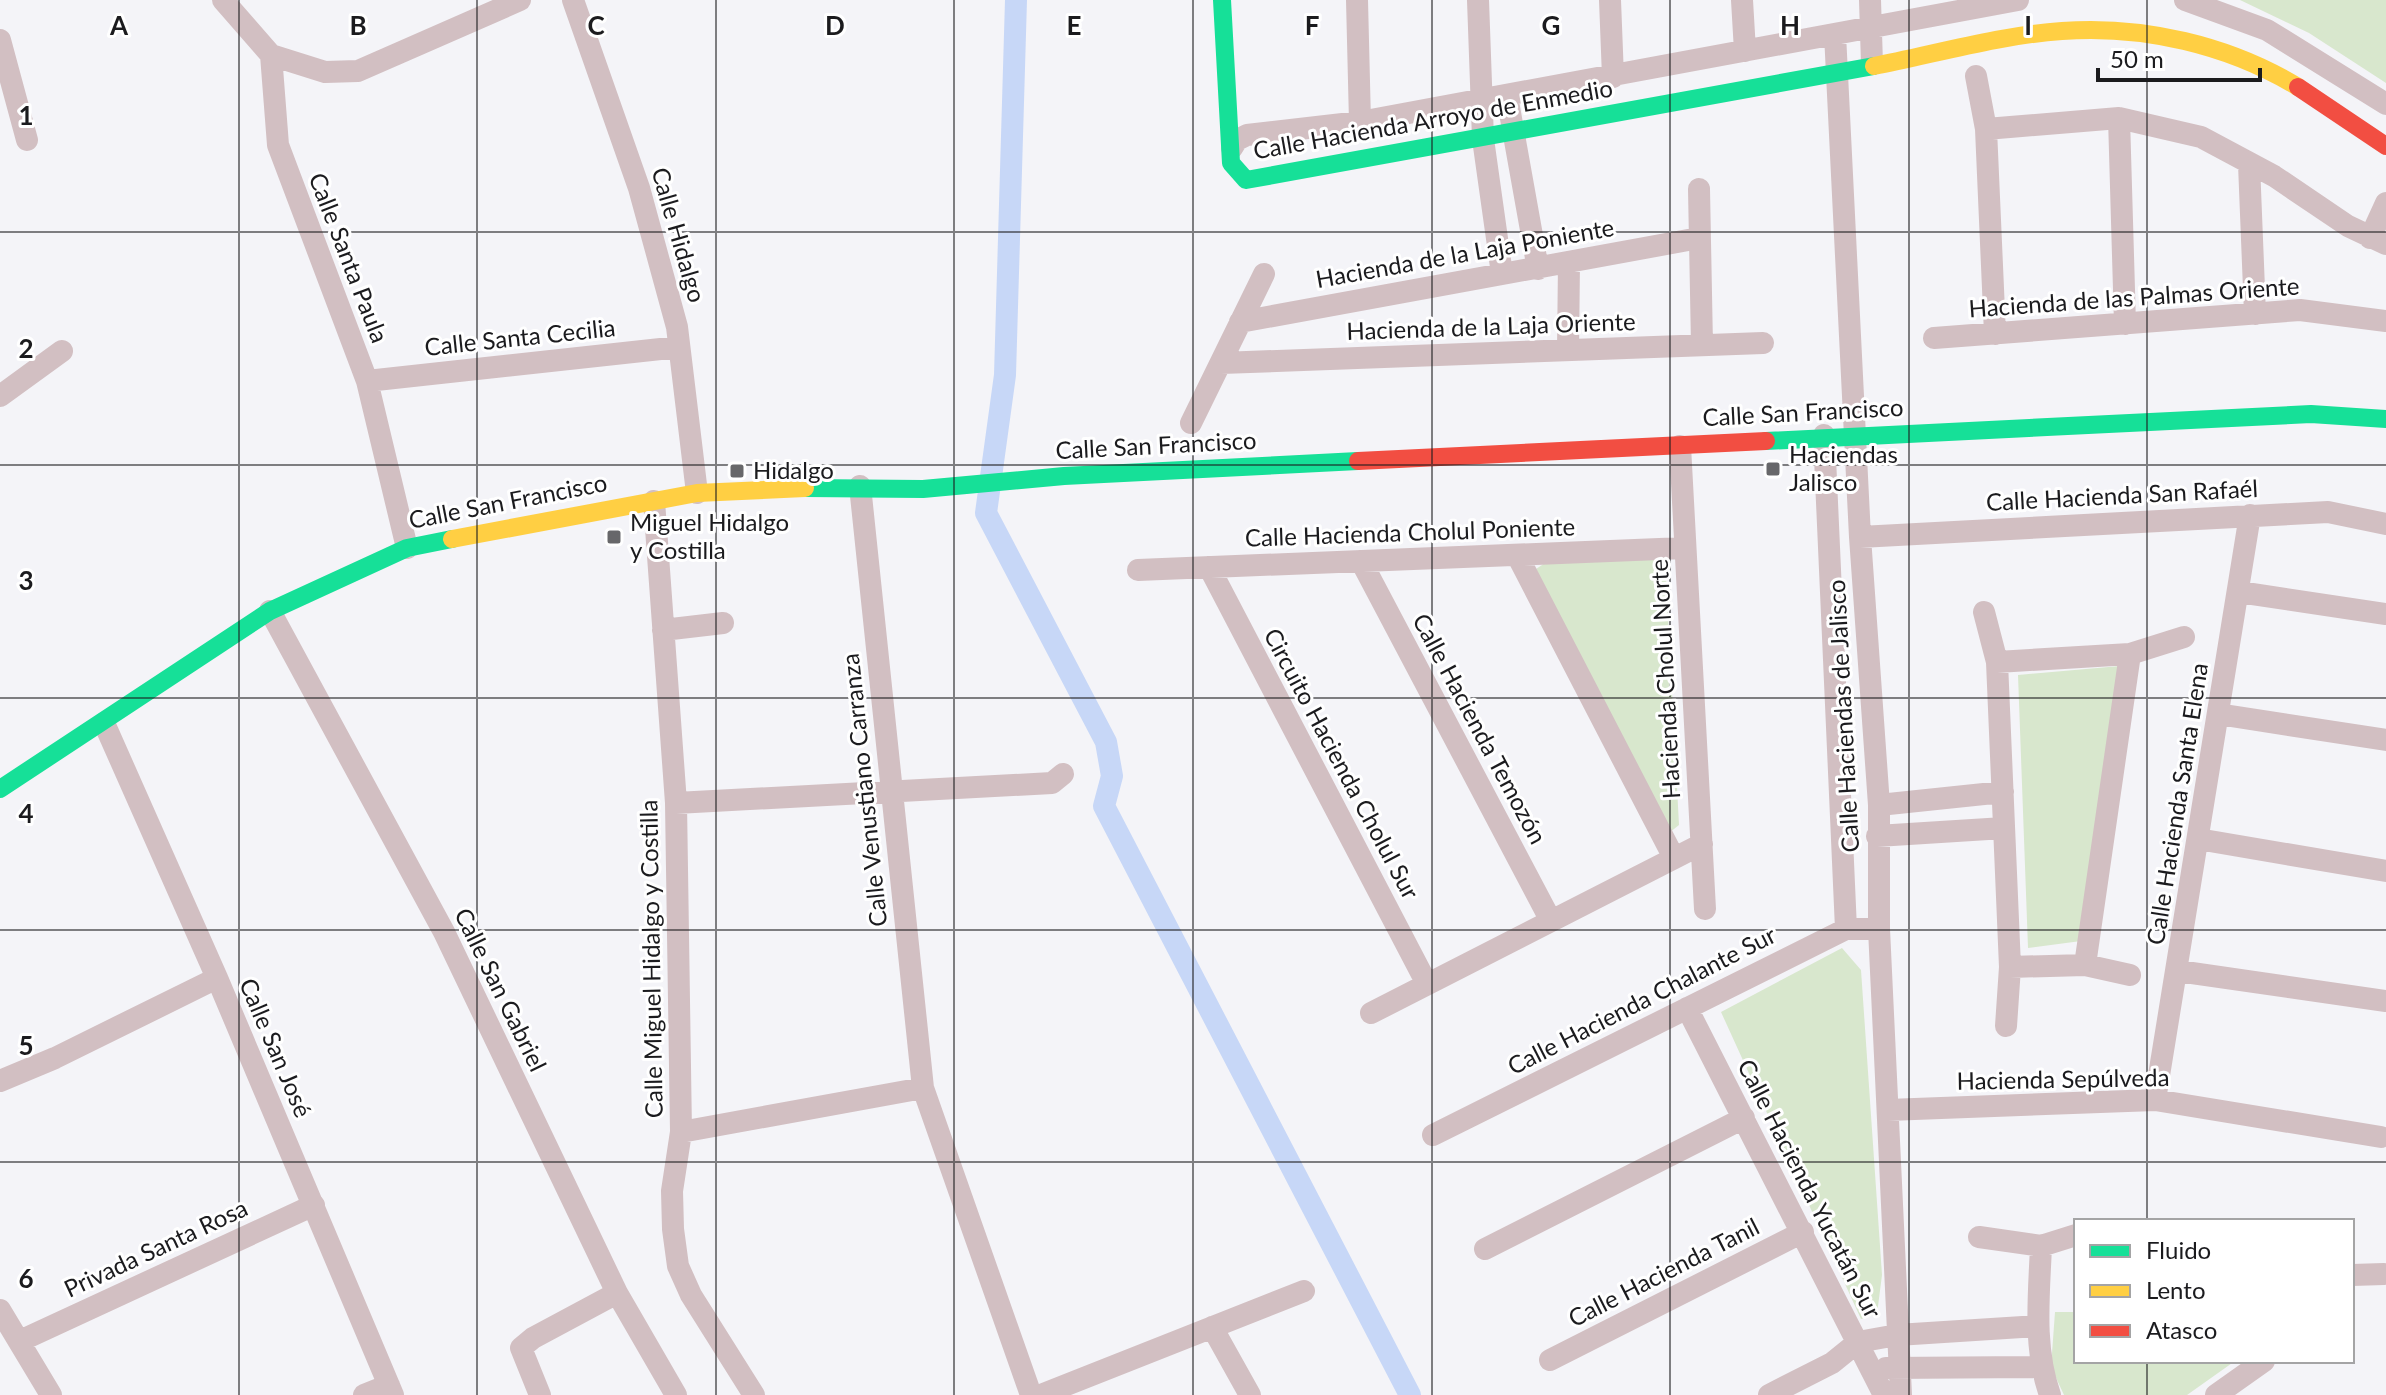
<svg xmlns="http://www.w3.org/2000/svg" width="2386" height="1395" font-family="Lato,sans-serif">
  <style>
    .green { fill: #d8e7cd }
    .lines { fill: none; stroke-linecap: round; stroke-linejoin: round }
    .canal { stroke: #c7d7f7; stroke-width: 22 }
    .street { stroke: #d2bfc2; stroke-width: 22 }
    .fast { stroke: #16e098; stroke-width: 18 }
    .slow { stroke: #ffcf43; stroke-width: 18 }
    .jam { stroke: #f24e42; stroke-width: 18 }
    .grid { fill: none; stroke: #1b1b1e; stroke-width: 2; stroke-opacity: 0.55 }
    .poi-dot { fill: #67676a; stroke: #fff; stroke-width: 3 }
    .labels { text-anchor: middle; stroke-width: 6; stroke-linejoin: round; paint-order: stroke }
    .street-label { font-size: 24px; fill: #1b1b1e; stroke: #fff }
    .poi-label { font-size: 24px; fill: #1b1b1e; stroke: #fff; text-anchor: start }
    .grid-label { font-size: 26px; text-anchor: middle; font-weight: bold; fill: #1b1b1e; stroke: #fff; stroke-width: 6; stroke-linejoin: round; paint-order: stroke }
  </style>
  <rect width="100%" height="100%" fill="#f4f4f8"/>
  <!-- green -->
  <path class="green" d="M2240,0h146v83l-77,-50z
    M1665,559l14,266 -10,8 -133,-264 12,-8z
    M2120,666l-39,275 -53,7 -10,-273z
    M1842,948l19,22 21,305 -5,39 -16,5 -140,-307z
    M2055,1312h21v49h159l-48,34h-123l-13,-28z"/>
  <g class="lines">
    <!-- canal -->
    <path class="canal" d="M1016,0l-11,375 -19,138 120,229 6,34 -8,30 306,589"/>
    <!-- street -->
    <path class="street" d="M223,0l48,55 7,90 89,236 40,167
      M573,0l66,188 38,139 20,166
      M1357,0l3,122
      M1478,0l5,139 19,135
      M1610,0l3,77
      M1742,0l3,51
      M1870,0l2,64
      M2185,0l82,30 119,74
      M1835,34l25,503 19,268v124l22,466
      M0,40l27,100
      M271,55l54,17 33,-1 162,-71
      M1976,76l10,53 9,205
      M1507,96l31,173
      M2119,118l6,206
      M1986,129l133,-11 82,19 73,39 74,50 38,18
      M1232,148l5,-8 10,-5 113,-13 658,-122
      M2249,164l6,150
      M1699,189l3,156
      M2370,238l16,-35
      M1240,322l459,-84
      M1934,338l366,-28 86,11
      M1568,350l1,-88
      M1221,363l542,-20
      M367,381l312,-34
      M0,396l62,-45
      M1191,423l73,-149
      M1824,435l22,494
      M1680,446l25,463
      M860,486l63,602 108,307
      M654,501l22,302 5,329 -9,59 1,38 5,37 13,29 63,100
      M1860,537l468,-25 58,12
      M1517,555l157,303
      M1361,561l190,360
      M1209,567l218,417
      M1138,570l546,-22
      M2239,592l147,22
      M270,611l174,321 173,361 59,102
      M1984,612l13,50 13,305 -4,59
      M663,630l60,-7
      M2130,654l54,-17
      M1997,662l133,-8 -45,311
      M2218,714l168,26
      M104,723l113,255 176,417
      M676,803l376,-20 11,-9
      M1879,805l124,-13
      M1877,836l127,-8
      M2198,839l188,32
      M2010,967l75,-2 45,10
      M2178,971l208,30
      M1687,1008l197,387
      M1371,1013l331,-169
      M0,1081l55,-23 162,-80
      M2155,1100l95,-585
      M1888,1110l267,-10 226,37
      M681,1132l242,-44
      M1433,1135l413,-206h33
      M1979,1237l62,9 35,-11
      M2041,1246c-2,50 -8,101 9,149
      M1485,1249l259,-131
      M2352,1275l32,-1
      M0,1310l51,85
      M1212,1327l38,68
      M20,1341l294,-136
      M1550,1360l253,-128
      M1886,1368l155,-1
      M364,1395l25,-10
      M540,1395l-19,-47 12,-10 84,-45
      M1041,1395l263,-104
      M1769,1395l63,-32 26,-21 39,-7 141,-9
      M2216,1395l48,-34"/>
    <!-- fast -->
    <path class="fast" d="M1222,0l9,163 15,17 628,-114
      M1766,441l545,-27 75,5
      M805,488l118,1 141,-13 294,-15
      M0,789l270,-178 137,-63 45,-9"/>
    <!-- slow -->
    <path class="slow" d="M1874,66c61,-12 127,-31 188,-35 81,-6 167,14 236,56
      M452,539l245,-46 108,-5"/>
    <!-- jam -->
    <path class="jam" d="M2298,87l88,59
      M1358,461l408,-20"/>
  </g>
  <!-- grid -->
  <path class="grid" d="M239,0v1395M477,0v1395M716,0v1395M954,0v1395M1193,0v1395M1432,0v1395M1670,0v1395M1909,0v1395M2147,0v1221M0,232h2386M0,465h2386M0,698h2386M0,930h2386M0,1162h2386M2147,1361v34"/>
  <!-- markers -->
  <g class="poi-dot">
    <rect x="1765" y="461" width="16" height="16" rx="4"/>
    <rect x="729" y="463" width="16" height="16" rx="4"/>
    <rect x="606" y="529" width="16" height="16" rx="4"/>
  </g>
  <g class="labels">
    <!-- street labels -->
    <g class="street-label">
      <text transform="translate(1433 120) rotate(-10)" y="8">Calle Hacienda Arroyo de Enmedio</text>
      <text transform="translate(678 235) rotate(74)" y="8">Calle Hidalgo</text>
      <text transform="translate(1465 254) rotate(-10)" y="8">Hacienda de la Laja Poniente</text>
      <text transform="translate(348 258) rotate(69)" y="8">Calle Santa Paula</text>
      <text transform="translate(2134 298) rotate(-4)" y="8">Hacienda de las Palmas Oriente</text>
      <text transform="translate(1491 327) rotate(-2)" y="8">Hacienda de la Laja Oriente</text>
      <text transform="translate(520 338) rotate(-6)" y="8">Calle Santa Cecilia</text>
      <text transform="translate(1803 413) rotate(-3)" y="8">Calle San Francisco</text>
      <text transform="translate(1156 446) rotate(-3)" y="8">Calle San Francisco</text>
      <text transform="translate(2122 496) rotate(-3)" y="8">Calle Hacienda San Rafaél</text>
      <text transform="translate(508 502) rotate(-11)" y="8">Calle San Francisco</text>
      <text transform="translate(1410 533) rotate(-2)" y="8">Calle Hacienda Cholul Poniente</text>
      <text transform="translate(1666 679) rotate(-93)" y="8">Hacienda Cholul Norte</text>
      <text transform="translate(1844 716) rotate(-93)" y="8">Calle Haciendas de Jalisco</text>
      <text transform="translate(1479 729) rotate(62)" y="8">Calle Hacienda Temozón</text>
      <text transform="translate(1341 764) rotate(62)" y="8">Circuito Hacienda Cholul Sur</text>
      <text transform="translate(865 790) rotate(-96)" y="8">Calle Venustiano Carranza</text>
      <text transform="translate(2178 804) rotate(-81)" y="8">Calle Hacienda Santa Elena</text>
      <text transform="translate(652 959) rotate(-91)" y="8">Calle Miguel Hidalgo y Costilla</text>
      <text transform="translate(500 990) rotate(64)" y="8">Calle San Gabriel</text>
      <text transform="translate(1642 1001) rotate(-27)" y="8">Calle Hacienda Chalante Sur</text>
      <text transform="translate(275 1048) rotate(67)" y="8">Calle San José</text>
      <text transform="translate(2063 1080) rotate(-1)" y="8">Hacienda Sepúlveda</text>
      <text transform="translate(1809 1189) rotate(63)" y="8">Calle Hacienda Yucatán Sur</text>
      <text transform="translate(156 1249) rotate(-25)" y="8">Privada Santa Rosa</text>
      <text transform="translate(1664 1273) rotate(-27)" y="8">Calle Hacienda Tanil</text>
    </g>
    <!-- poi labels -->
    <g class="poi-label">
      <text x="1789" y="463">Haciendas<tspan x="1789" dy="28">Jalisco</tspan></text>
      <text x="753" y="479">Hidalgo</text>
      <text x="630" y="531">Miguel Hidalgo<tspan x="630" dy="28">y Costilla</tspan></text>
    </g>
  </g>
  <g class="grid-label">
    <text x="119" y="35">A</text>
    <text x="358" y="35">B</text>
    <text x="596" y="35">C</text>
    <text x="835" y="35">D</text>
    <text x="1074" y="35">E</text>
    <text x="1312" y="35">F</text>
    <text x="1551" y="35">G</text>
    <text x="1790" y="35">H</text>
    <text x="2028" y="35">I</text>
    <text x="26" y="125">1</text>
    <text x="26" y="358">2</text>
    <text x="26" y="590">3</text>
    <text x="26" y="823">4</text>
    <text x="26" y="1055">5</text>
    <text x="26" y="1288">6</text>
  </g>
  <!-- legend -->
  <rect x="2074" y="1219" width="280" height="144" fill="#ffffff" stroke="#a4a4a5" stroke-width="2"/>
  <rect x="2090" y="1245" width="40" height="12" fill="#16e098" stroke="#a4a4a5" stroke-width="2"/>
  <text x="2146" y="1259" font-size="24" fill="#1b1b1e">Fluido</text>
  <rect x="2090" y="1285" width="40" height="12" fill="#ffcf43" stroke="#a4a4a5" stroke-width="2"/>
  <text x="2146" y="1299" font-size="24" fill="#1b1b1e">Lento</text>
  <rect x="2090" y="1325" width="40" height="12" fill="#f24e42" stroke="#a4a4a5" stroke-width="2"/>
  <text x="2146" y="1339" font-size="24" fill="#1b1b1e">Atasco</text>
  <!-- scale -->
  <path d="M2098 68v12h162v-12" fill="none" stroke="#1b1b1e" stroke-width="4"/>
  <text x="2110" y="68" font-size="24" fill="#1b1b1e" stroke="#ffffff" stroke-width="6" paint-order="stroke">50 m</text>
</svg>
